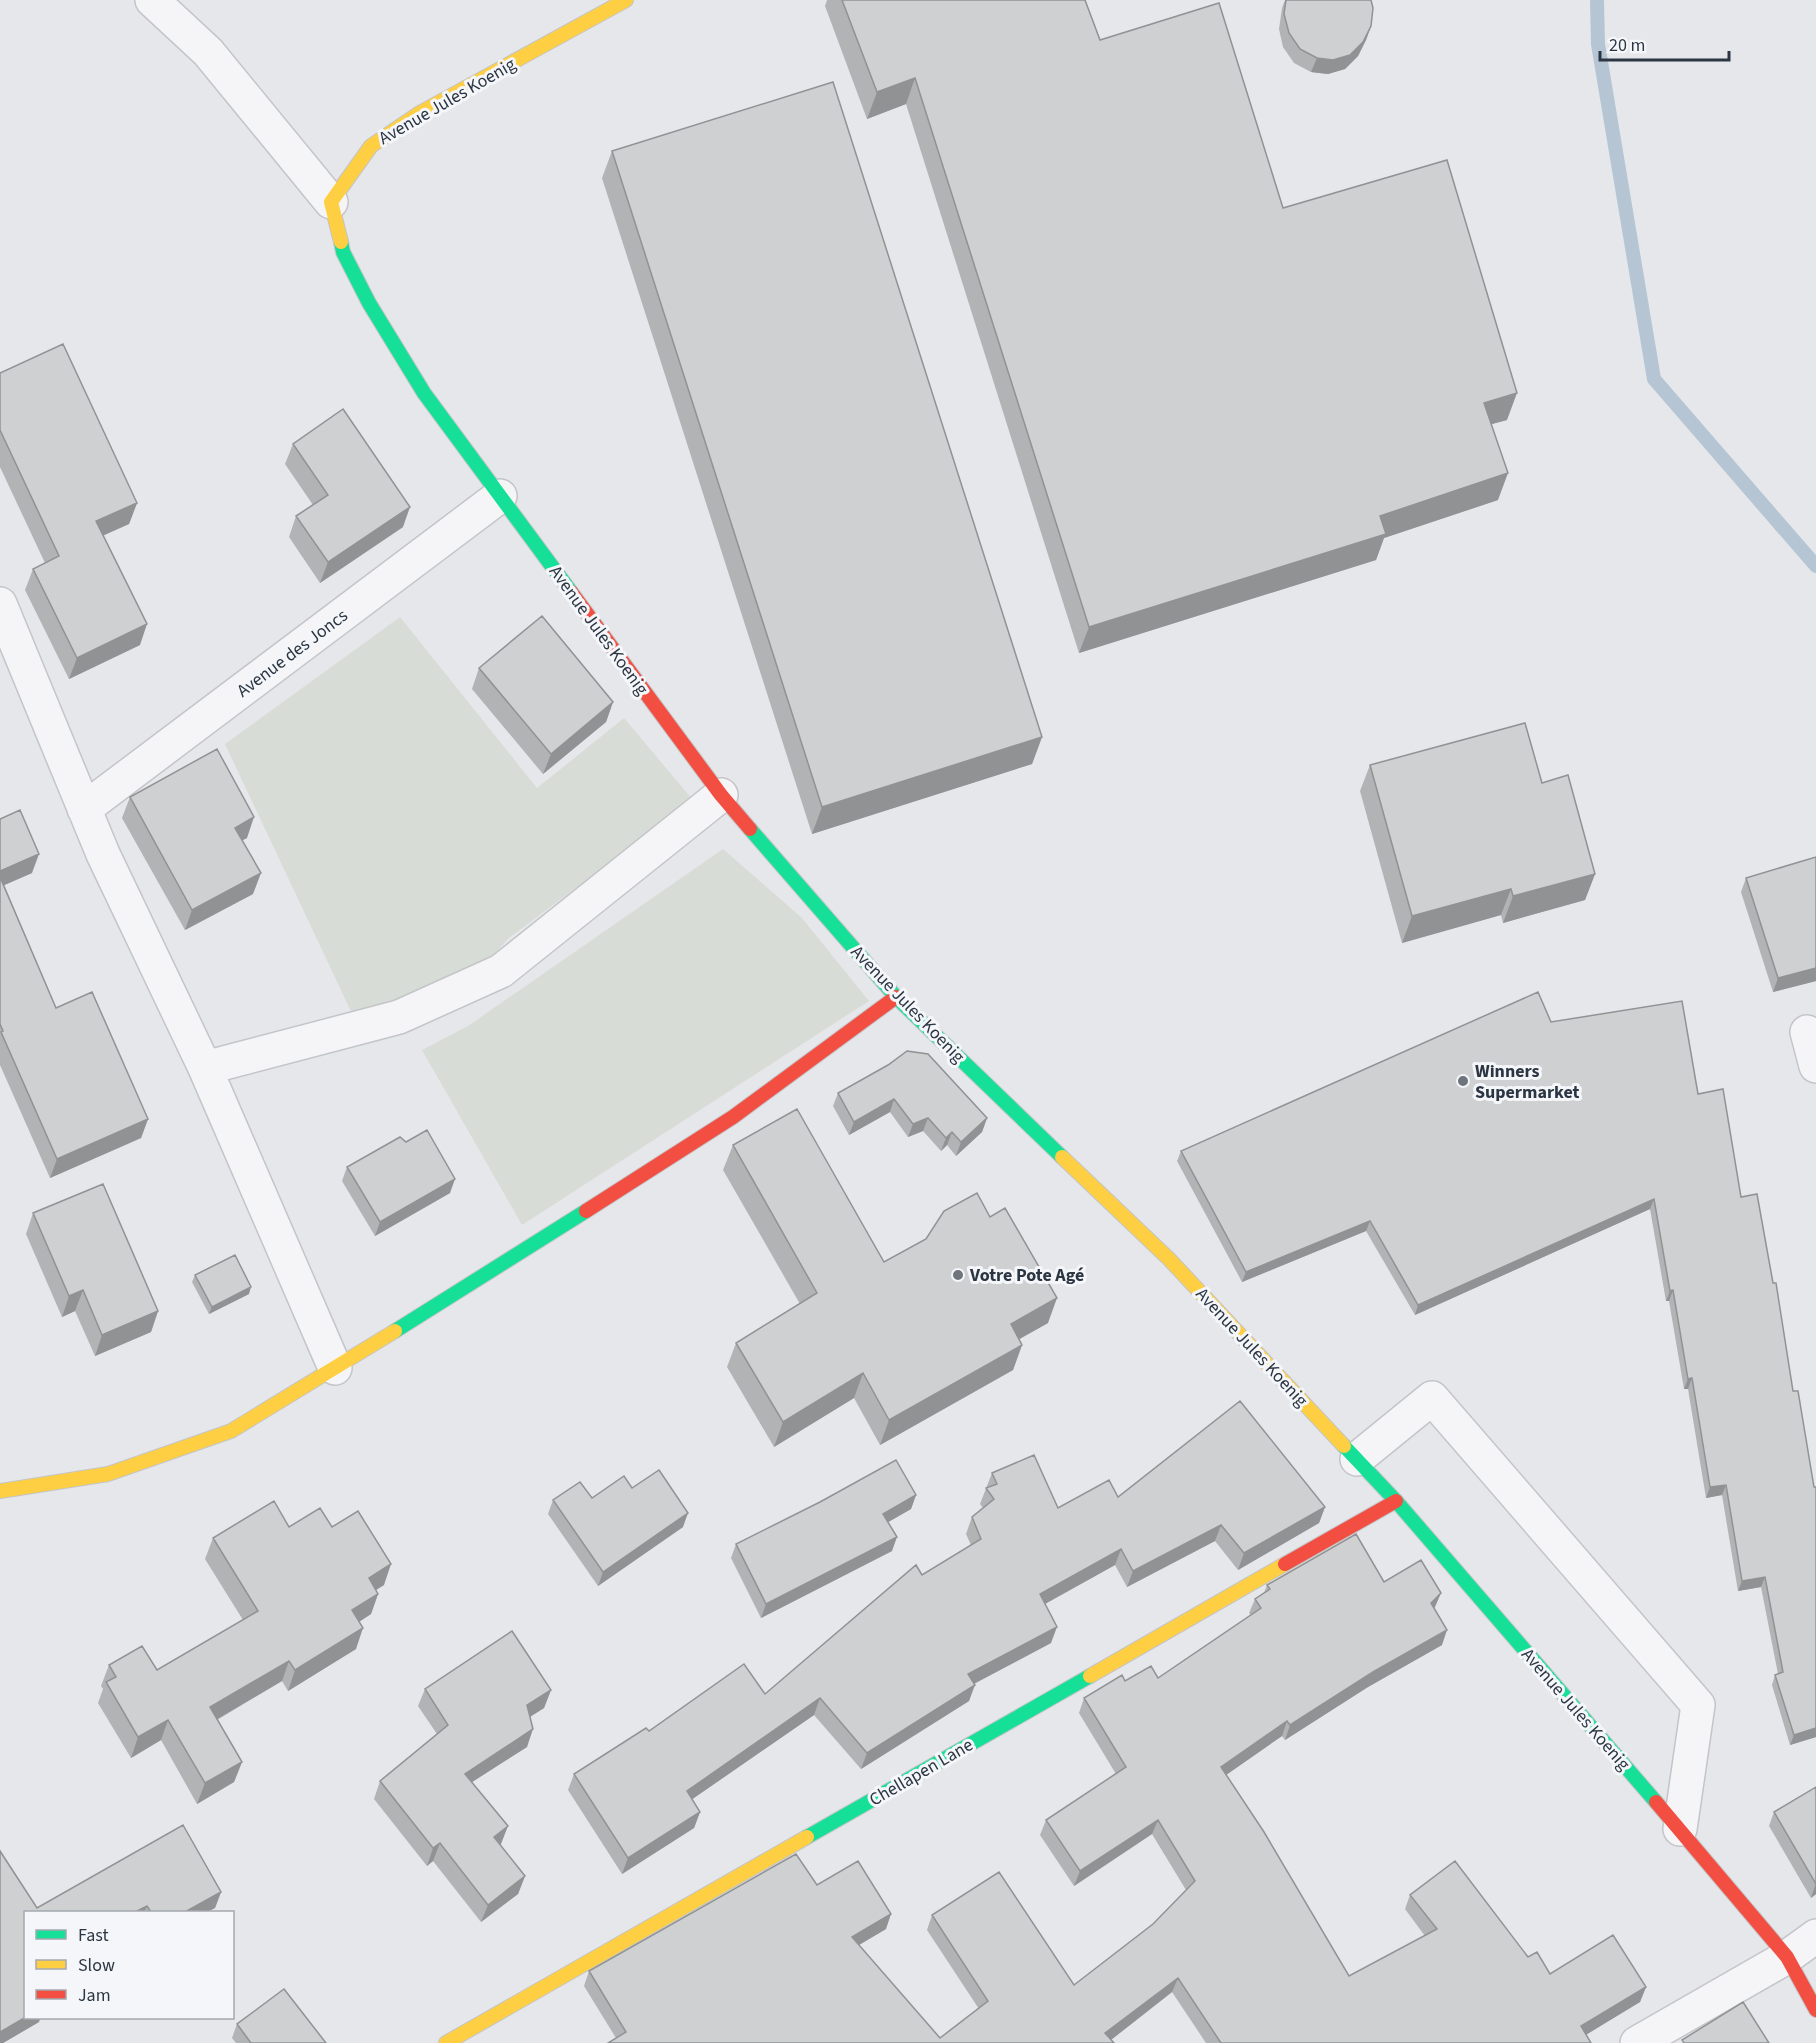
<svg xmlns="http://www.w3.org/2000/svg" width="1816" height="2043" font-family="'Source Sans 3',sans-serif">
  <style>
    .green { fill: #d7ddd6 }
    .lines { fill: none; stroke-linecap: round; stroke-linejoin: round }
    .stream { stroke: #b5c5d3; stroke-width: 14 }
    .street-casing { stroke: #c3c5c8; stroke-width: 36 }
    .fast-casing { stroke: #c3c5c8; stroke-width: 16 }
    .slow-casing { stroke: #c3c5c8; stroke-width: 16 }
    .jam-casing { stroke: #c3c5c8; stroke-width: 16 }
    .street { stroke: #f5f5f7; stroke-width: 33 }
    .fast { stroke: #16e098; stroke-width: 14 }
    .slow { stroke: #ffcf43; stroke-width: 14 }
    .jam { stroke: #f24e42; stroke-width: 14 }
    .wall { fill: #b1b3b5 }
    .shaded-wall { fill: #909293 }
    .building { fill: #ced0d2; stroke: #909293; stroke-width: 1.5 }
    .poi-dot { fill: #6d747d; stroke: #f4f6f9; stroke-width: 2 }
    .labels { text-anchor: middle; stroke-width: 6; stroke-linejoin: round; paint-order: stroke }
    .street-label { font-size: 18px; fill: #2c3643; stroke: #f4f6f9 }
    .poi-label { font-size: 18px; font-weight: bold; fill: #2c3643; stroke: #f4f6f9; text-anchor: start }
  </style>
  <rect width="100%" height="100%" fill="#e5e7ea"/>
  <!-- green -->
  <path class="green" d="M400,617l137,171 87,-70 69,82 -184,138 -29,32 -124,52 -131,-278z
    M723,849l79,69 67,83 -347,224 -100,-175 46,-24z"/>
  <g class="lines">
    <!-- stream -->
    <path class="stream" d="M1597,0l1,44 56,335 162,187"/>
    <!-- street casing -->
    <g class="street-casing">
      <path id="street" d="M152,0l56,52 123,150
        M0,604l103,250 102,214 130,300
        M84,809l416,-313
        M1807,1032l9,34
        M205,1068l194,-51 102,-46 220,-176
        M1357,1459l75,-61 266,307 -18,124
        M1637,2043l150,-86 29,-21"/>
    </g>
    <!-- fast casing -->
    <g class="fast-casing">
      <path id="fast" d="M341,242l2,10 26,51 55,90 147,199
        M750,829l146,168 166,160
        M395,1331l191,-120
        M1344,1446l52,55 260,301
        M807,1837l283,-161"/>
    </g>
    <!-- slow casing -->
    <g class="slow-casing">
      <path id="slow" d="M341,242l-10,-40 40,-56 47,-32 208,-114
        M1062,1157l107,102 175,187
        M0,1491l108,-17 123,-43 164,-100
        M1090,1676l195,-112
        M446,2043l361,-206"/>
    </g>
    <!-- jam casing -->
    <g class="jam-casing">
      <path id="jam" d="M571,592l150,203 29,34
        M586,1211l147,-94 163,-120
        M1285,1564l111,-63
        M1656,1802l131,155 29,53"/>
    </g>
    <!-- street -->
    <use href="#street" class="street"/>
    <!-- fast -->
    <use href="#fast" class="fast"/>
    <!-- slow -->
    <use href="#slow" class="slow"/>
    <!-- jam -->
    <use href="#jam" class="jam"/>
  </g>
  <!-- wall -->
  <path class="wall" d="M827,0h258l15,40 183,168 224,212 -16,4 7,76 -114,38 -8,22 -297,93 -173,-549 -39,15 -42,-113z
    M1285,0h86v26l-5,14 -8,16 -13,13 -17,5 -17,-2 -17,-9 -11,-16 -4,-18 3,-21z
    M612,151l430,586 -10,27 -220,70 -210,-656z
    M0,373l137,130 -8,21 -26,11 37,110 -71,34 -44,-89 8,-21 12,-6 -45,-96z
    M293,444l110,83 -83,56 -31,-46 7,-21 17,-11 -28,-41z
    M479,668l134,34 -7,20 -63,52 -71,-85z
    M1370,765l172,18 53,91 -10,26 -82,23 -2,-8 -99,28 -42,-152z
    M130,797l117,41 -5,2 11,54 -68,36 -63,-112z
    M0,819l32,54 -28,12 52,123 92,111 -7,19 -91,40 -50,-113z
    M1816,857v124l-43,11 -32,-100 5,-14z
    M1551,1022l147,72 118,643 -26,8 -18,-60 3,-10 3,-1 -17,-87 -23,4 -16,-96 -16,3 -18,-109h-4l-15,-88h-3l-16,-92 -235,106 -49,-84 -124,51 -65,-121 4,-10z
    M888,1065l99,53 -5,14 -26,24 -9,-11 -6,6 -18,-20 -15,6 -18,-25 -41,23 -16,-29 5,-13z
    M733,1145l151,117 164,61 -29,16 3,6 -9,25 -133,75 -26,-47 -80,49 -47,-80 9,-24 64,-39 -77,-134z
    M347,1167l103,26 -75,43 -33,-55z
    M33,1213l125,98 -7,21 -56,24 -20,-45 -13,6 -36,-83z
    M195,1275l54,19 -40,20 -17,-32z
    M992,1473l66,35 60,-11 207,10 -6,16 -81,47 -23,-29 -88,46 -12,-22 -70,39 6,39 -77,41 -5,17 -108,68 -47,-54 -122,84 8,13 -6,16 -72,46 -54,-84 6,-16 75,-43 116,-37 157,-119 49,-30 -5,-11 6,-17 11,-9 -3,-4z
    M632,1488l51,39 -85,59 -50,-72 5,-14 39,-2z
    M916,1495l-5,14 -23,13 4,29 -131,67 -30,-60 5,-14z
    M289,1527h43l52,58 -8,5 2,4 -7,20 -12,8 -3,27 -68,42 -6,-10 -65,39 25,42 -8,20 -37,22 -36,-64 -30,18 -33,-55 5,-14 -2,-3 8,-21 48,5 86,-50 -38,-61 8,-21z
    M1384,1582l51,25 -1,1 8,37 -74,42 -83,53 -3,-4 -56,39 123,201 76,-40 -20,-27 5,-14 118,62 22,17 96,13 -6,15 -54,32 5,9h-385l-34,-51 -61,48 -495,-2 -32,-52 5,-15 228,-86 69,44 -27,16 81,93 39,-29 -52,-79 5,-15 142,70 79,-61 33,-34 -34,-56 -78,52 -34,-51 6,-15 70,-46 -37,-61 5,-15 41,-17 33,-3 93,-63 -2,-2 6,-14 9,-6 3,-8z
    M425,1689l126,1 -7,18 -14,9 -3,30 -55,35 29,62 -1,1 25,31 -7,18 -37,28 -48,-61 -6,5 -53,-67 6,-18 57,-47 -19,-28z
    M1816,1787v107l-5,4 -42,-72 5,-14z
    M183,1825l38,67 -6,16 -8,4h-181v106h14l-1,4 -36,21h-3v-192l37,57z
    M237,2024l89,19h-90l-4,-5z"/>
  <!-- shaded-wall -->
  <path class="shaded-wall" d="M1371,26l-5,14 -8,16 -13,13 -17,5 -17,-2 6,-14z
    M915,78l-9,26 -39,15 10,-27z
    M1517,393l-10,27 -33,9 10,-26z
    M1508,473l-10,27 -114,38 -8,22 -297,93 10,-26 291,-111z
    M137,503l-8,21 -40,18 7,-21z
    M410,507l-7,20 -83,56 8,-21z
    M147,624l-7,21 -71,34 8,-21z
    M613,702l-7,20 -63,52 8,-20z
    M1042,737l-10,27 -220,70 10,-27z
    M254,817l-7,21 -19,10 7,-20z
    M39,854l-7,19 -32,14v-16z
    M261,873l-8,21 -68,36 7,-20z
    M1595,874l-10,26 -82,23 10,-27z
    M1511,889l-10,26 -99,28 10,-27z
    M1816,968v13l-43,11 5,-14z
    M894,1099l-4,13 -41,23 5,-13z
    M928,1118l-5,13 -15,6 5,-13z
    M987,1118l-5,14 -26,24 5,-14z
    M148,1119l-7,19 -91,40 7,-19z
    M952,1132l-5,13 -6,6 5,-13z
    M455,1179l-5,14 -75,43 5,-14z
    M1654,1199l-4,10 -235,106 3,-10z
    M1370,1221l-4,10 -124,51 4,-10z
    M251,1287l-2,7 -40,20 3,-7z
    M83,1290l-8,21 -13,6 7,-21z
    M1673,1290l-4,11h-3l4,-10z
    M1057,1298l-9,25 -46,26 9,-25z
    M158,1311l-7,21 -56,24 7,-21z
    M1022,1345l-9,25 -133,75 9,-25z
    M863,1373l-9,25 -80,49 9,-25z
    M1692,1378l-4,11h-4l4,-10z
    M1726,1485l-4,10 -16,3 4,-11z
    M916,1495l-5,14 -33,19 5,-14z
    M1325,1507l-6,16 -81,47 6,-17z
    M688,1513l-5,14 -85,59 5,-14z
    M1221,1525l-6,16 -88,46 6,-16z
    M897,1537l-5,14 -131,67 5,-14z
    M1121,1549l-6,16 -81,45 6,-16z
    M391,1564l-7,21 -23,14 8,-21z
    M1765,1577l-4,10 -23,4 4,-10z
    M1441,1593l-6,14 -9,10 5,-14z
    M378,1594l-7,20 -26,17 7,-21z
    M1057,1627l-6,16 -89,47 6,-16z
    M363,1628l-7,21 -68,42 7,-21z
    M1447,1630l-5,15 -74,42 -83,53 5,-15 83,-53z
    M289,1661l-7,20 -80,47 8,-21z
    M975,1685l-6,16 -108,68 6,-16z
    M551,1690l-7,18 -24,15 7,-18z
    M820,1698l-6,17 -133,92 6,-16z
    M168,1720l-7,20 -30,18 7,-21z
    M1287,1721l-5,15 -66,46 5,-15z
    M1816,1728v9l-26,8 4,-10z
    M533,1729l-6,18 -69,44 7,-17z
    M242,1762l-8,20 -37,22 8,-21z
    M700,1812l-6,16 -72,46 6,-16z
    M1158,1820l-6,14 -78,52 6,-15z
    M508,1826l-7,18 -14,11 7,-18z
    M440,1843l-7,18 -6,5 6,-18z
    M525,1876l-7,18 -37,28 7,-17z
    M1816,1883v11l-5,4z
    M221,1892l-6,16 -8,4h-22z
    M147,1906l-3,6h-9z
    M891,1914l-5,15 -39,23 5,-15z
    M1178,1978l-6,14 -65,51 -2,-10z
    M1646,1987l-6,15 -64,39 5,-15z
    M26,2017l14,1 -1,4 -36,21h-3v-11z"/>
  <!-- building -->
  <path class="building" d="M842,0h243l15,40 119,-37 64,205 164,-48 70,233 -33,10 24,70 -128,43 6,18 -297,93 -174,-549 -38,14z
    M1286,0h85l2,8 -2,18 -8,16 -13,13 -17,5 -16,-2 -17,-9 -11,-16 -5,-19z
    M833,82l209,655 -220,70 -210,-656z
    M63,344l74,159 -41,18 51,103 -70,34 -44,-89 26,-13 -59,-126v-57z
    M343,409l67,98 -82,55 -32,-46 32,-21 -35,-51z
    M542,616l71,86 -62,52 -72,-86z
    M1525,723l17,60 26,-8 27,99 -82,22 -2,-7 -99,27 -42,-151z
    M217,749l37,68 -19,11 26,45 -69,37 -62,-113z
    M20,810l19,44 -39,17v-52z
    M1816,857v111l-38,10 -32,-100z
    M0,877l56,131 36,-16 56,127 -91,40 -56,-127 2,-1 -3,-7z
    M1538,992l13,30 131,-21 16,93 25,-5 18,108 16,-3 16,89h3l17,108h5l16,96h2v241l-22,7 -19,-60 8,-3 -18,-95 -23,4 -16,-96 -16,2 -18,-109 -4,1 -15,-89 -3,1 -16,-92 -236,106 -48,-84 -124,51 -65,-121z
    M907,1051l21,3 59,64 -26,24 -9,-10 -6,6 -18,-20 -15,6 -19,-25 -40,23 -16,-29 50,-28z
    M797,1109l87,153 42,-23 18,-28 33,-18 13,24 15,-9 52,90 -46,26 11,21 -133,75 -26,-47 -80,49 -47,-79 81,-50 -84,-148z
    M427,1130l28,49 -75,43 -33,-55 53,-30 6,5z
    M103,1184l55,127 -56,24 -19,-45 -14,6 -36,-83z
    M235,1255l16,32 -39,20 -17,-32z
    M1240,1401l85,106 -81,46 -23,-28 -88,46 -12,-22 -81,45 17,33 -89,47 7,11 -108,68 -47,-55 -133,93 13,21 -72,46 -54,-84 72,-46 3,3 95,-67 21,30 151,-129 6,10 59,-36 -9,-22 22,-18 -8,-11 11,-4 -5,-11 42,-18 24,53 51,-28 9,17z
    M896,1460l20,35 -33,19 14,23 -131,67 -30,-60 84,-42z
    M659,1470l29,43 -85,59 -50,-72 27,-18 12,16 32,-22 8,12z
    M274,1501l15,26 31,-19 12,19 26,-16 33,53 -22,14 9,16 -26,16 11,18 -68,42 -6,-9 -79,46 32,55 -37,21 -37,-63 -30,17 -32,-55 10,-5 -7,-12 33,-19 15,24 101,-59 -45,-73z
    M1356,1534l28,48 37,-22 20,33 -10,10 16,27 -74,42 -83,53 -3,-4 -66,46 43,65 85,144 88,-47 -27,-34 45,-34 73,96 9,-5 13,22 63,-39 33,52 -65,39 10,17h-370l-43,-65 -73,55 9,10h-506l18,-11 -37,-61 207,-117 21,31 41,-24 33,53 -39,23 88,101 48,-37 -56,-86 67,-43 75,113 79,-61 42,-43 -37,-61 -78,51 -34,-51 80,-53 -42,-69 38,-23 3,6 26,-15 7,12 103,-70 -6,-9 15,-10 -3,-4z
    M512,1631l39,59 -24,15 6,24 -68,45 43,52 -14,11 31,39 -37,29 -48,-62 -7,5 -53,-67 68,-56 -23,-36z
    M1816,1787v97l-42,-72z
    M183,1825l38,67 -36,20h-34l-4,-6 -12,6h-109v105l-26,15v-181l37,57z
    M284,1989l42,54h-75l-14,-19z
    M1743,2002l26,41h-85l-2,-3z"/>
  <!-- markers -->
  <g class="poi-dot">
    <circle cx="1463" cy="1081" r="6"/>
    <circle cx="958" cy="1275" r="6"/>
  </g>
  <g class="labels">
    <!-- street labels -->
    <g class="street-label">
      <text transform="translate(447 101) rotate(-30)" y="6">Avenue Jules Koenig</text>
      <text transform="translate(599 630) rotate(54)" y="6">Avenue Jules Koenig</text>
      <text transform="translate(292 653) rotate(-37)" y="6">Avenue des Joncs</text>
      <text transform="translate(908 1004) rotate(46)" y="6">Avenue Jules Koenig</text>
      <text transform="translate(1252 1347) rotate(47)" y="6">Avenue Jules Koenig</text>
      <text transform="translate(1576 1709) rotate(49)" y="6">Avenue Jules Koenig</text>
      <text transform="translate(921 1772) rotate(-30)" y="6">Chellapen Lane</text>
    </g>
    <!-- poi labels -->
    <g class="poi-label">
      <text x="1475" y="1077">Winners<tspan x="1475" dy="21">Supermarket</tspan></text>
      <text x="970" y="1281">Votre Pote Agé</text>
    </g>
  </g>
  <!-- legend -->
  <rect x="24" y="1911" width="210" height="108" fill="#f4f6f9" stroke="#a4a9b0" stroke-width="1.5"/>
  <rect x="36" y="1930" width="30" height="9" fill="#16e098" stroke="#a4a9b0" stroke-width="1.5"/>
  <text x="78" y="1941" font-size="18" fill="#2c3643">Fast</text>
  <rect x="36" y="1960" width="30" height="9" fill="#ffcf43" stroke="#a4a9b0" stroke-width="1.5"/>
  <text x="78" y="1971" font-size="18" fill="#2c3643">Slow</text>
  <rect x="36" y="1990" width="30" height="9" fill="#f24e42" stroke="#a4a9b0" stroke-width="1.5"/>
  <text x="78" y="2001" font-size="18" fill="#2c3643">Jam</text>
  <!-- scale -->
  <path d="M1600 51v9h129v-9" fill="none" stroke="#2c3643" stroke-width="3"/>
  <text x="1609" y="51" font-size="18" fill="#2c3643" stroke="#f4f6f9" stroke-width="4.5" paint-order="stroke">20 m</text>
</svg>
